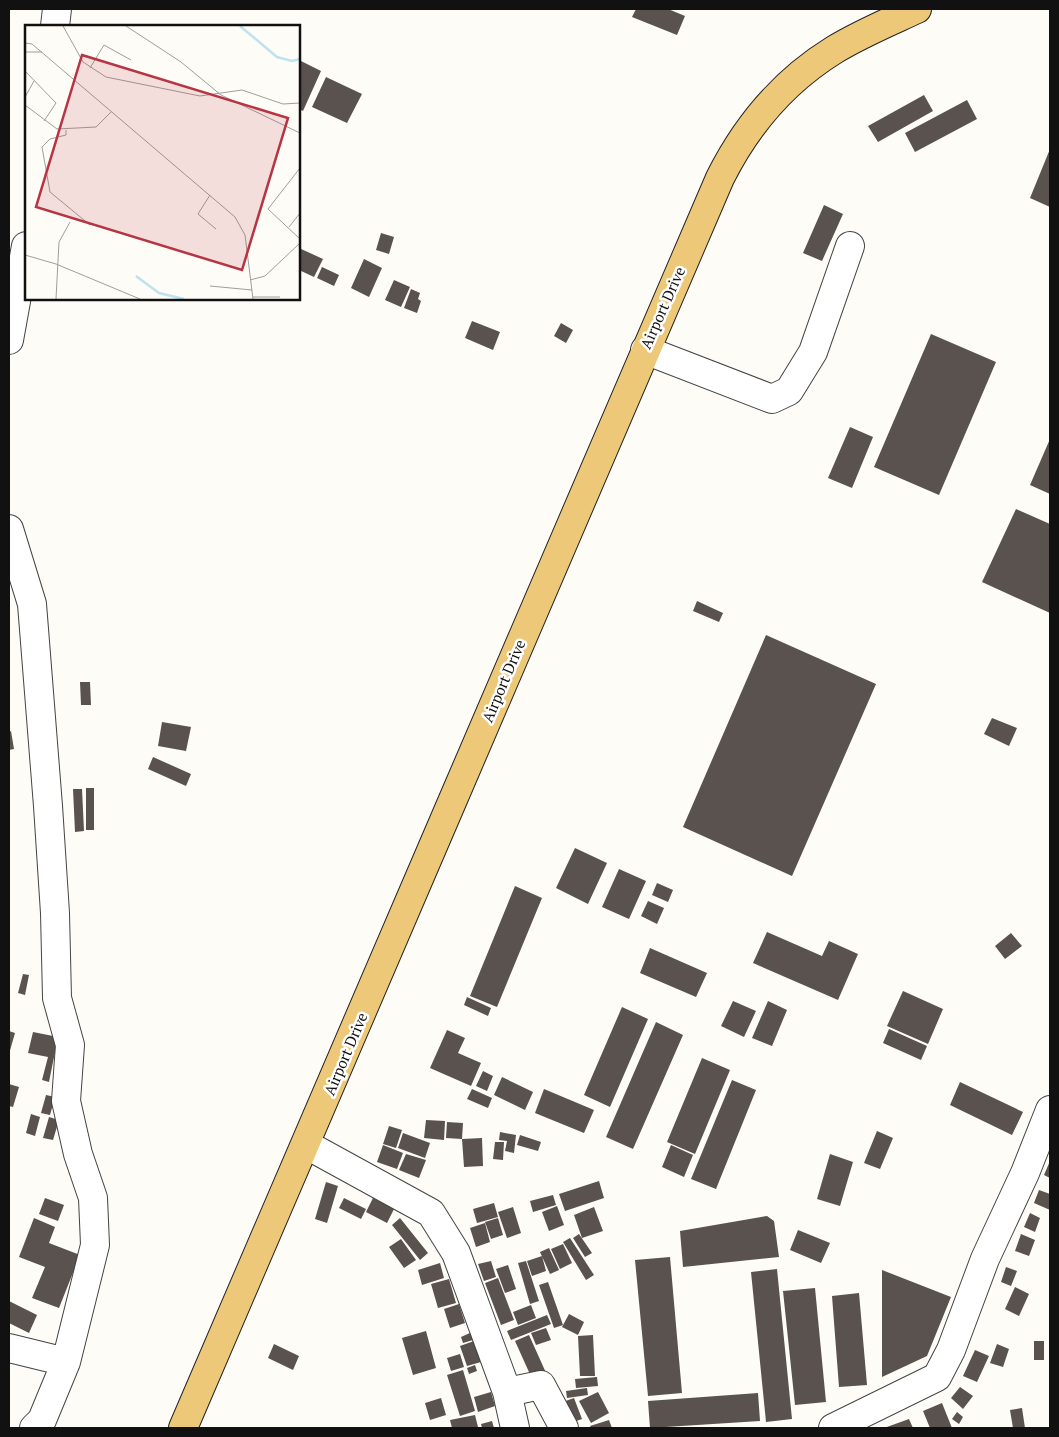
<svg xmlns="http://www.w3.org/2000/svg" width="1059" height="1437" font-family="'PT Serif',serif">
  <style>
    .building { fill: #59524e }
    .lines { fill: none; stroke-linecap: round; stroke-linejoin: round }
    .minor-casing { stroke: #444; stroke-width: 30 }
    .major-casing { stroke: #222; stroke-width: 30 }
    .minor { stroke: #fff; stroke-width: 28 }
    .major { stroke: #ecc878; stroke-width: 28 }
    .labels { text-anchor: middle; stroke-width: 5; stroke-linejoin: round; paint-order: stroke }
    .street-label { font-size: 15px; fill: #111; stroke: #fff }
    .inset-river { fill: none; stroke: #bee2f1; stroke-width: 2.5 }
    .inset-road { fill: none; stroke: #9f9e9a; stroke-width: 1 }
    .view { fill: #b63443; fill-opacity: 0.15; stroke: #b63443; stroke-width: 2.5 }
    .inset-edge { fill: none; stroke: #111; stroke-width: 2.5 }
  </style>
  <rect width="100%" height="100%" fill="#fefcf6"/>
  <!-- building -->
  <path class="building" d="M636,9h32l17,7 -8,19 -45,-18z
    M299,60l22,11 -18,40 -4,-2z
    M326,77l36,17 -15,29 -35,-16z
    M924,95l9,16 -55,31 -10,-16z
    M967,100l10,19 -62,33 -10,-19z
    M1050,149v58l-20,-9z
    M824,205l19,9 -21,47 -19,-8z
    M381,233l13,4 -5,17 -13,-4z
    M299,248l24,11 -9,18 -15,-7z
    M364,259l18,9 -13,29 -18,-9z
    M322,267l17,8 -5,11 -17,-8z
    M394,280l16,7 -9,20 -16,-7z
    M411,289l9,4 -2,6 3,2 -4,12 -13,-5z
    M472,321l28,11 -7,18 -28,-12z
    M561,323l12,7 -7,13 -12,-7z
    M931,334l65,28 -57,133 -65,-28z
    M850,427l23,10 -21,51 -24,-10z
    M1050,439v55l-20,-9z
    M1016,509l34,15v89l-68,-31z
    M697,601l26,12 -4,9 -26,-11z
    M766,635l110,49 -84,192 -109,-49z
    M80,682h10l1,23h-10z
    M992,718l25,10 -8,18 -25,-12z
    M162,722l29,5 -5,24 -28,-5z
    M11,731l3,18 -5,1v-18z
    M153,757l38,17 -5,12 -38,-17z
    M86,788h8v42h-8z
    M73,789h9l2,42 -9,1z
    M575,848l32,15 -19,41 -32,-16z
    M619,869l27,12 -17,38 -27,-12z
    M657,883l16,7 -5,12 -16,-7z
    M515,886l27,12 -45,109 -27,-11z
    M648,901l16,7 -7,16 -16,-8z
    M767,932l55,24 7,-15 29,13 -20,46 -85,-37z
    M1011,933l11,13 -17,13 -10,-13z
    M650,948l57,25 -11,24 -56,-24z
    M23,974l6,1 -4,20 -7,-2z
    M903,991l40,18 -15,35 -41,-18z
    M467,997l24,11 -3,8 -24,-11z
    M733,1001l23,10 -12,26 -23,-11z
    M768,1001l19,9 -15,36 -20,-8z
    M622,1007l26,12 -38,88 -26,-12z
    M656,1022l27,13 -50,114 -27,-12z
    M889,1029l38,17 -6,14 -38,-17z
    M447,1030l18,8 -7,15 23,10 -10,23 -41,-18z
    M9,1031l6,2 -6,21z
    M33,1032l25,5 -9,45 -7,-2 6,-23 -20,-4z
    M702,1058l28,12 -35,84 -28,-12z
    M483,1071l10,5 -6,15 -11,-5z
    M502,1077l31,15 -8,18 -31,-15z
    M732,1080l24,10 -40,99 -25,-10z
    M960,1082l63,30 -11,23 -62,-30z
    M9,1084l10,3 -6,20 -4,-1z
    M472,1089l20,9 -4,10 -21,-9z
    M544,1089l50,21 -10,23 -49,-20z
    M46,1095l9,2 -5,18 -9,-2z
    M31,1114l9,3 -5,19 -9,-3z
    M49,1117l10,3 -6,20 -10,-2z
    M426,1120l19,1 -1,19 -20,-2z
    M447,1122l16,1 -1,16 -16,-1z
    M389,1126l13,4 -6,18 -13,-4z
    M877,1131l16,7 -13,31 -16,-6z
    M500,1132l16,3 -2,18 -9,-2 2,-10 -8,-1z
    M403,1133l27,10 -5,15 -27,-10z
    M520,1135l21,7 -3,9 -21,-6z
    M482,1138l1,28 -19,1 -2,-28z
    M495,1142h9l-1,18 -10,-1z
    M383,1145l20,8 -6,16 -20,-7z
    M671,1145l22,10 -9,22 -22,-10z
    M406,1154l20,6 -7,18 -20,-8z
    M830,1154l23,8 -13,44 -23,-7z
    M1050,1161v17l-6,-3z
    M599,1181l5,17 -39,13 -6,-17z
    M326,1182l12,4 -11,37 -12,-4z
    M1039,1190l11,4v16l-16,-7z
    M553,1195l3,10 -23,7 -3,-11z
    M45,1198l19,7 -6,16 -19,-7z
    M344,1198l22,11 -5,10 -22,-11z
    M373,1198l21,11 -7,14 -21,-11z
    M494,1203l4,14 -21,6 -4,-14z
    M557,1206l7,19 -15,6 -7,-19z
    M513,1207l8,26 -14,5 -9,-26z
    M594,1207l9,24 -21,7 -8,-23z
    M1030,1213l10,5 -5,14 -11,-5z
    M767,1216l7,5 5,36 -96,10 -3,-36z
    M34,1218l21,9 -6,16 31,12 -21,53 -27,-10 13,-31 -26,-10z
    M400,1218l28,35 -8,7 -28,-35z
    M498,1218l5,17 -12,4 -6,-17z
    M485,1223l5,19 -14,5 -6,-19z
    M798,1230l32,13 -9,20 -31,-13z
    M579,1234l13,19 -7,4 -12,-19z
    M1021,1234l14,6 -6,16 -14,-5z
    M570,1238l24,37 -8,5 -23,-38z
    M401,1239l15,21 -12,8 -15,-21z
    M563,1244l9,19 -12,6 -9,-20z
    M549,1248l10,22 -9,4 -10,-22z
    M542,1256l4,15 -14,5 -5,-15z
    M670,1257l12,136 -34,3 -13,-136z
    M491,1261l5,16 -12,4 -6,-17z
    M526,1261l13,40 -9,3 -12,-41z
    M440,1263l4,15 -22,7 -4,-15z
    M508,1265l8,24 -11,4 -9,-24z
    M1006,1267l11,4 -6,15 -10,-4z
    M777,1269l15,150 -26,3 -15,-150z
    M882,1270l69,27 -24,59 -45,21z
    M498,1278l16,42 -13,5 -16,-42z
    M449,1279l7,24 -18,5 -7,-24z
    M548,1282l15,43 -9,3 -15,-43z
    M1015,1287l14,7 -10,22 -14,-7z
    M815,1288l11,114 -31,3 -12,-114z
    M859,1293l8,92 -28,2 -7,-91z
    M9,1301l28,14 -8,18 -20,-10z
    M459,1304l6,19 -15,5 -6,-19z
    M531,1305l5,13 -18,7 -5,-13z
    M569,1314l15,8 -6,13 -16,-8z
    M547,1315l4,9 -40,16 -4,-9z
    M546,1328l5,12 -15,5 -5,-12z
    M426,1331l10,37 -23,7 -11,-37z
    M470,1333l3,7 -10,3 -2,-6z
    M529,1335l18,40 -14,6 -18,-40z
    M593,1335l2,41h-15l-2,-40z
    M474,1341l7,21 -14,4 -7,-20z
    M1034,1341h10v19h-10z
    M274,1344l25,12 -6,14 -25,-12z
    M997,1344l12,5 -6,18 -13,-4z
    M975,1350l14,6 -12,26 -14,-6z
    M460,1354l4,13 -13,4 -4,-13z
    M475,1365l2,6 -8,3 -2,-6z
    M463,1370l12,41 -15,5 -13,-41z
    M597,1377l1,9 -22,2 -1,-9z
    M960,1387l13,9 -10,13 -12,-11z
    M587,1388l1,7 -21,3 -1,-7z
    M491,1392l4,14 -17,6 -4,-15z
    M598,1392l11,21 -18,10 -12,-22z
    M758,1393l2,28 -110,7 -2,-27z
    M441,1398l5,17 -16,5 -5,-17z
    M574,1398l8,21 -14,5 -8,-21z
    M942,1403l10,25h-22l-7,-17z
    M1022,1408l3,20h-12l-3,-18z
    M957,1412l6,5 -4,7 -7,-5z
    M475,1415l3,12 -26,1 -2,-8z
    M909,1419l4,9h-29z
    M609,1420l3,8h-21l-1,-2z
    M492,1421l2,7h-12l-1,-4z"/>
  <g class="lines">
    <!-- minor casing -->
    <g class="minor-casing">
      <path id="minor" d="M55,26l2,-17
        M9,340l17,-94
        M645,350l127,49 17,-8 24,-39 37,-106
        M9,529l23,75 16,202 7,107 2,85 13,47 -4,56 12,53 15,44 2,47 -29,117 -24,58 -8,8
        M307,1145l124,68 25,40 51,139 8,36
        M9,1348l57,14
        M507,1392l34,-7 23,43
        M833,1428l104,-51 14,-27 34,-91 40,-86 25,-63"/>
    </g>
    <!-- major casing -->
    <g class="major-casing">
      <path id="major" d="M183,1428c182,-415 355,-835 537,-1250 26,-52 64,-97 114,-128 26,-16 55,-28 83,-41"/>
    </g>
    <!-- minor -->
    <use href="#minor" class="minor"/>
    <!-- major -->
    <use href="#major" class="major"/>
  </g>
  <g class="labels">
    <!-- street labels -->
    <g class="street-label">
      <text transform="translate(663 308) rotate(-66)" y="5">Airport Drive</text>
      <text transform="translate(504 681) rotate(-67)" y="5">Airport Drive</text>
      <text transform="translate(346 1054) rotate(-67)" y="5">Airport Drive</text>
    </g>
  </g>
  <!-- overview -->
  <g transform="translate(25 25)">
    <rect width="275" height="275" fill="#fefcf6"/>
    <path class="inset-river" d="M215,1l37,31 15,4 8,-2M111,251l23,17 25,6"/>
    <path class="inset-road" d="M38,1l20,36 23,15 94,19 42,-6 41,14 17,-1M101,1l55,36 40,33 79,38M0,18l7,1 203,173 10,18 8,64M0,27h17M65,43l14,-23 27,15M0,46l31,32 -12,18M0,72l9,-16M0,80l32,24 39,-2 15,-15M41,105v5l-16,4 -8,8 8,45 40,33M275,143l-32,41 32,30M185,170l-12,19 18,15M264,202l11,-14M0,230l31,9 84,35M225,255l15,-4 35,-33M185,261l42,4M228,272h27M31,274l3,-57 11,-20"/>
    <path class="view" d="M57,30l206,63 -46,152 -206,-63z"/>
    <rect width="275" height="275" class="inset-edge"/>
  </g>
  <!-- border -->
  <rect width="1059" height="1437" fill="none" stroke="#111111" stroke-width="20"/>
</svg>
